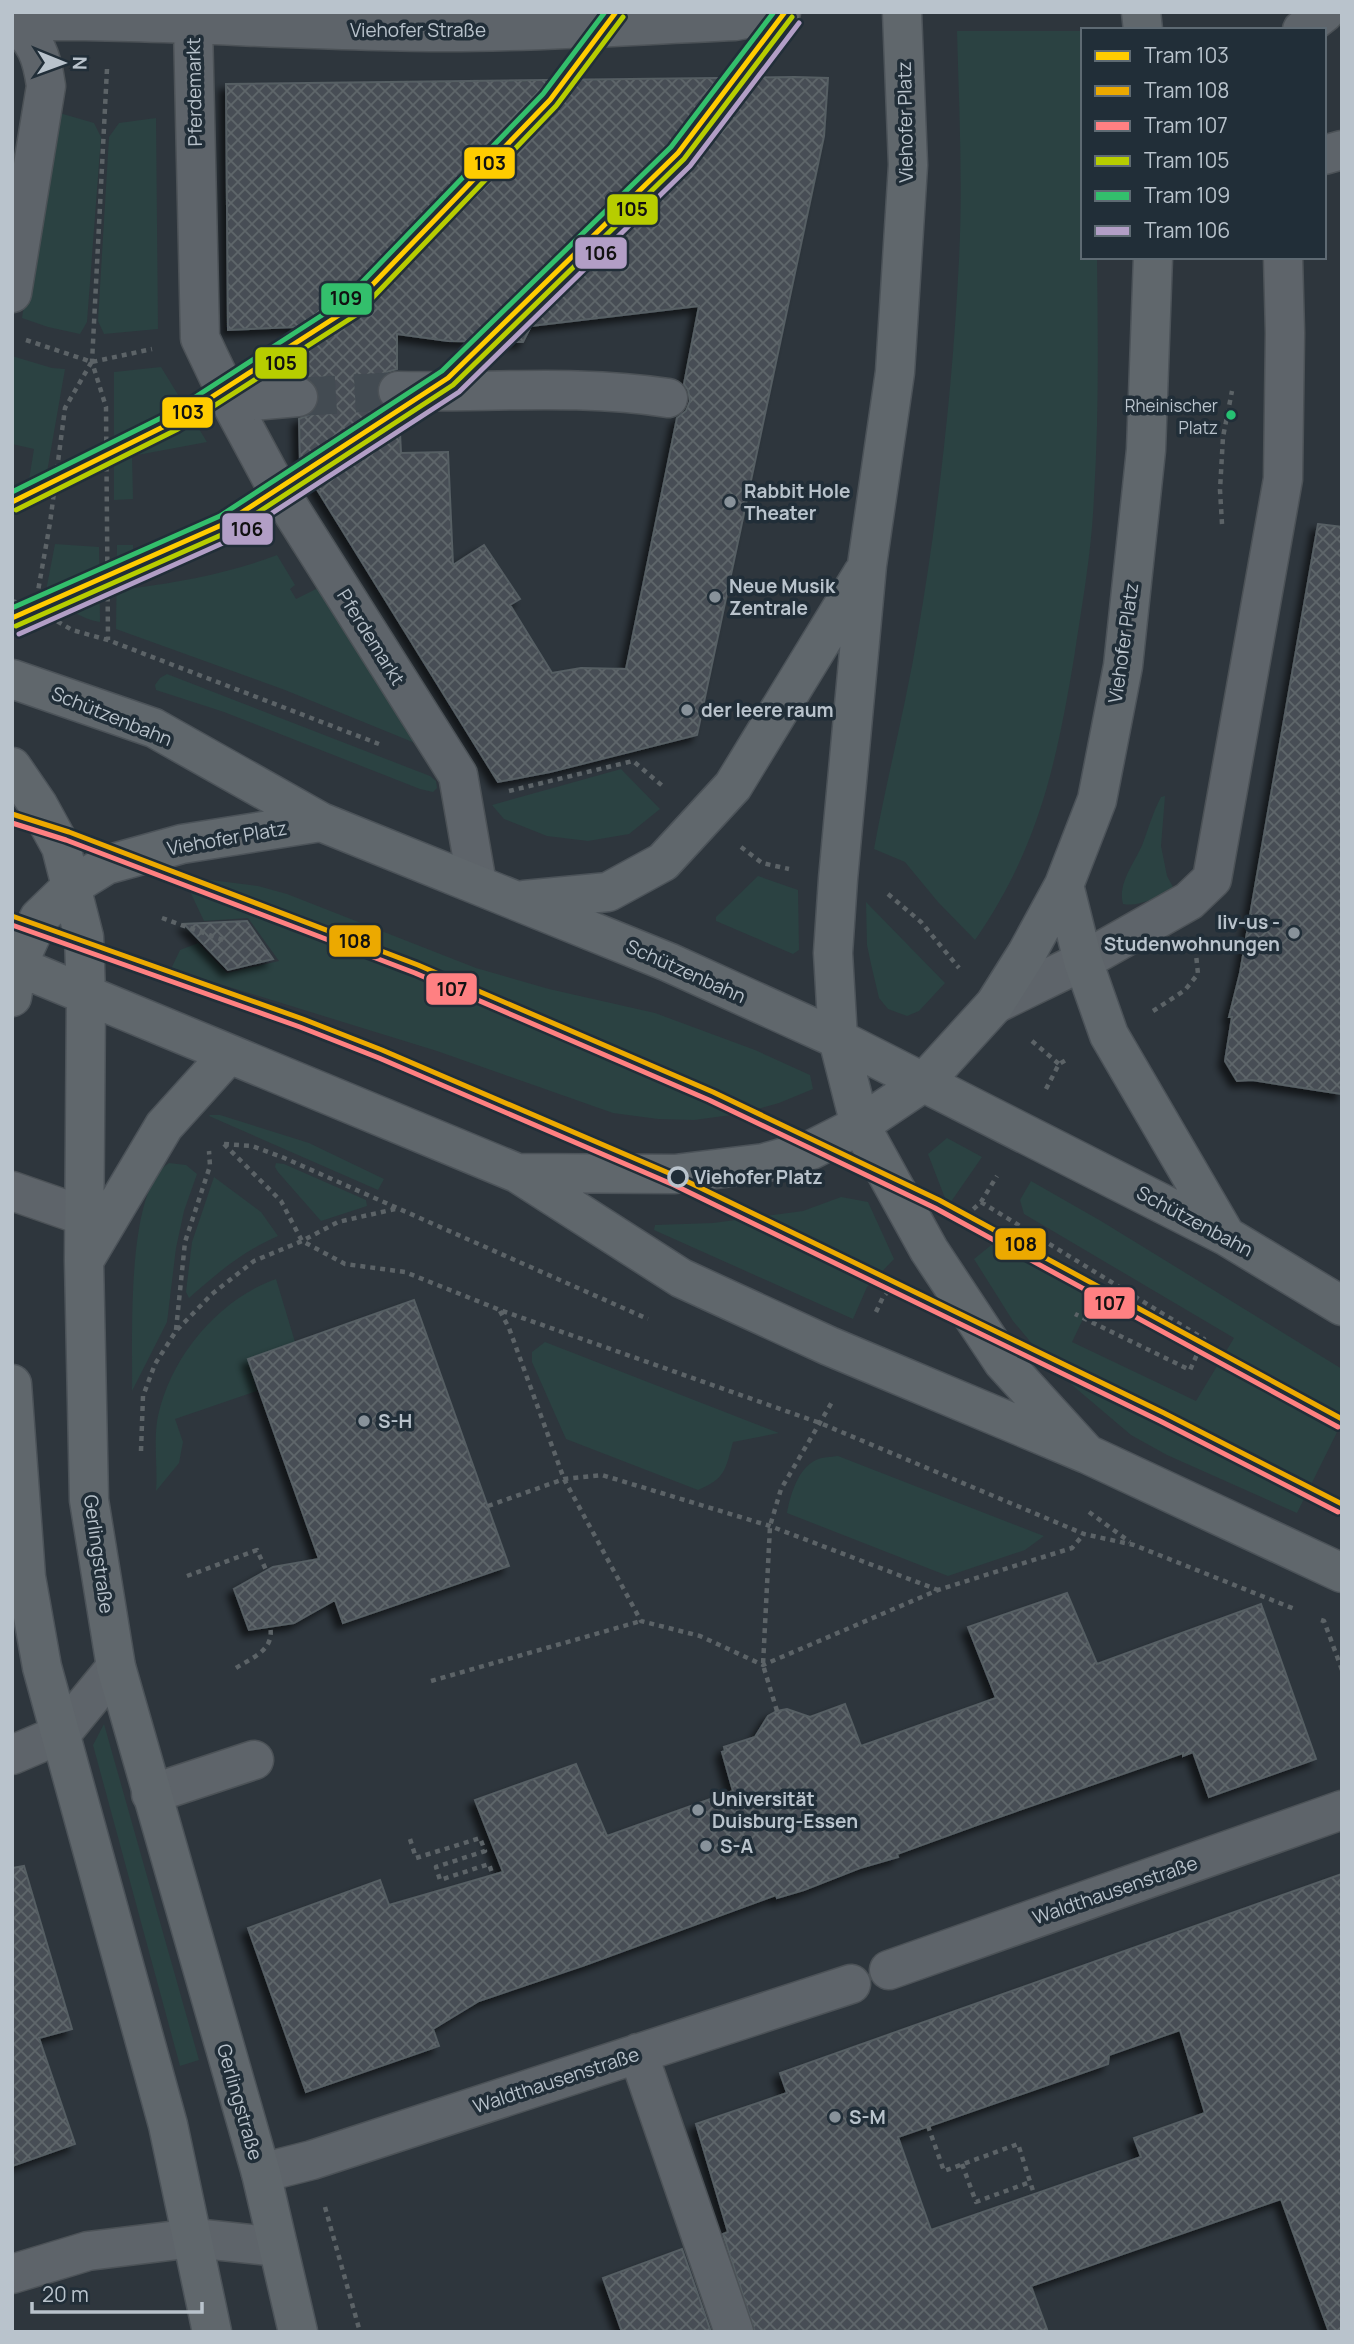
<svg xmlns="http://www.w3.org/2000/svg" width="1354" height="2344" font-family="Manrope,sans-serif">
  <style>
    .green { fill: #2b4242 }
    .building { fill: url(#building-cross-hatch); stroke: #565e64; stroke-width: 2; fill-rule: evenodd; filter: url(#shadow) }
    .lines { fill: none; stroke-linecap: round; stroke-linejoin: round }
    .minor-tunnel { stroke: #434b52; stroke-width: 38; stroke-dasharray: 38 19; stroke-linecap: butt }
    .minor-casing { stroke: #4c5257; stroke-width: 41 }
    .major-casing { stroke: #4c5359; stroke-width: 41 }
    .path { stroke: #5c6367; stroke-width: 4.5; stroke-dasharray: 5 5; stroke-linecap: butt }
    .minor { stroke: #5e646a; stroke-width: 38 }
    .major { stroke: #60676c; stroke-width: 38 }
    .tram-1-casing { stroke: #212e38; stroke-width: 10 }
    .tram-2-casing { stroke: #212e38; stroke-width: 10 }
    .tram-3-casing { stroke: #212e38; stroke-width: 10 }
    .tram-4-casing { stroke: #212e38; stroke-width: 10 }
    .tram-5-casing { stroke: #212e38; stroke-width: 10 }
    .tram-6-casing { stroke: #212e38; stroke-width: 10 }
    .tram-1 { stroke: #fc0; stroke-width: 5 }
    .tram-2 { stroke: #eca900; stroke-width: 5 }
    .tram-3 { stroke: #ff8082; stroke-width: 5 }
    .tram-4 { stroke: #b7cd00; stroke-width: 5 }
    .tram-5 { stroke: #33bf6c; stroke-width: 5 }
    .tram-6 { stroke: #b29ec6; stroke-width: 5 }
    .bus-dot { fill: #26c172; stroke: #212e38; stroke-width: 2.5 }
    .poi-dot { fill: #88929a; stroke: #212e38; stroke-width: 2.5 }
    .stop-dot { fill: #212e38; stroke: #b9c3cc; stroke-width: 3.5 }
    .labels { text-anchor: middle; stroke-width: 7; stroke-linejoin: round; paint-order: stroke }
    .bus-label { font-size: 17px; fill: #b9c3cc; stroke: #212e38; text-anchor: end }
    .street-label { font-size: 19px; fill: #b9c3cc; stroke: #212e38 }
    .poi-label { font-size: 19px; font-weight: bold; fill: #b9c3cc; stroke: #212e38; text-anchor: start }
    .stop-label { font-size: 19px; font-weight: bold; fill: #b9c3cc; stroke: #212e38; text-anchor: start }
    .line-badge { stroke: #212e38; stroke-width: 2.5 }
    .pale-badge-label { font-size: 19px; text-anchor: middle; font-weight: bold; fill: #111 }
  </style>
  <defs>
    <pattern id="building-cross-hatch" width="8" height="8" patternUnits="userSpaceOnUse" patternTransform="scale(1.75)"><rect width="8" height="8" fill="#474e54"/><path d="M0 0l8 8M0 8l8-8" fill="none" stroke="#5f666b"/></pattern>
    <filter id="shadow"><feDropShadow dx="-6" dy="6" stdDeviation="3.5" flood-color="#0009"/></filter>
  </defs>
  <rect width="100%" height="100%" fill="#2e363d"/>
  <!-- green -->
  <path class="green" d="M957,31h125l1,226h14c1,80 2,159 -3,239 -2,54 -12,109 -20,162 -18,108 -36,191 -99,282l-37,-38 -33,-40 -31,-13c13,-72 32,-144 44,-217 21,-123 35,-249 41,-373 4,-76 0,-152 -2,-228z
    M56,112l38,11 7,14 -14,185 -7,12 -32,-7 -26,-9z
    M156,118l2,211 -54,5 -6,-13 11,-184 10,-14z
    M12,356l40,12 13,1 -22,126 -16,-3 7,-43 -22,-5z
    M161,367l46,75 -75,14 1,43 -19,1v-128z
    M55,544l44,3 1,75c-20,-3 -37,-17 -55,-26z
    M117,545h16l2,43c49,-7 95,-15 142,-33l18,30 -5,4 6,10 22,-11 97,155 -130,-53 -169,-61z
    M167,674l263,102 6,5 1,7 -4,4 -13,-3 -196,-77 -68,-22 -1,-5 5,-7z
    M621,769l39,40 -31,25 -41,7 -41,-5 -43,-17 -12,-14z
    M1165,796l-4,50 6,30 6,11c-14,10 -33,20 -50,17 -6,-21 13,-43 20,-61 6,-16 10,-31 18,-46z
    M758,876l40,14 1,60 -6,4 -77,-33v-4z
    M211,880l47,6 29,8 189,74 73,21 106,24 100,37 55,25 3,14 -34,14 -40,11 -45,6 -36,-1 -45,-6 -176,-62 -266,-82 9,-19 18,-7 29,30 52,-12 -31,-43 -44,3 -18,-38z
    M866,902l79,81 -26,28 -12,5 -19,-7 -9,-11 -8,-34 -4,-19z
    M210,1115h10l89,28 75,36 -6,11 -169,-74z
    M947,1138l35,19 -34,49 -20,-52z
    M169,1163l17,2 11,9 -13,37 -8,37 -9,74 -35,69c1,-49 -7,-202 37,-228z
    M276,1163l8,1 82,36 1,6 -46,15 -43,-49 -3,-5z
    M214,1177l47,35 17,24c-38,17 -58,35 -89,62l-3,-6 6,-50z
    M1031,1181l70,40 241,148v53l-45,91 -130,-58 -36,-20 -66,-56 -27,-28 -25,-30 -39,-62 21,-17 16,1 86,47 -25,52 124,59 38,-63 -210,-124 -4,-14z
    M841,1197l27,5 26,57 -27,28 -14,32 -199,-89 1,-5 58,-2 90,-12z
    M276,1279l19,63 -47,17 9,32 -82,28 8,23 -4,21 -23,28c2,-24 -3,-51 2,-75 13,-60 61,-117 118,-137z
    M545,1342l234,91 -46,9c-8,28 -7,36 -35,48l-132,-51 -34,-77v-10z
    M838,1456l206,80 -19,14 -77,26 -161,-63c3,-17 11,-45 29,-53 6,-3 15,-3 22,-4z
    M104,1724l95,336 -19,6 -87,-321z"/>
  <!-- building -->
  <path class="building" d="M795,77l33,1 -4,58 -127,599 -147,37 -52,10 -198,-320 -1,-43 12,-5 6,-7 3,-11 -5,-12 -7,-6 -11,-3 -1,-48 -68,3 -2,-246zM699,306l-15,78 4,6 2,11 -4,10 -9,7 -51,251 -45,-1 -29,5 -42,-68 10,-6 -36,-54 -31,20 -5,-113 -47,1 -2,-40 -13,-4 -7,-8 -3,-10 4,-12 7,-7 10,-3v-35l51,7 75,1 8,-16z
    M1318,524l24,3v567l-90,-14 -15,1 -12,-20 7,-44h-3l11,-44z
    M247,921l26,38 -45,11 -44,-46z
    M414,1300l95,266 -166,57 -8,-23 -41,23 -45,7 -15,-41 39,-22 46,-8 -71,-200z
    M1067,1593l30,71 164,-60 55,155 -107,38 -16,-45 -10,4v-3l-198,69 -88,32 1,3 -38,11 -56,22 -27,8 -1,-3 -191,70 -106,36 -46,28 6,17 -133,46 -58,-164 132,-48 9,25 114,-33 -28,-72 101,-36 31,72 126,-45 -11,-39 3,-1 -1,-4 31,-10 13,-21 9,-5 10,-2 23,8 35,-13 16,42 135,-48 -28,-71z
    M24,1866l48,163 -33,9 36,106 -63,22v-298z
    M1342,1874v458h-13l-48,-133 -250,87 17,46h-293l-32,-98 5,-2 -32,-108 91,-31 -7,-20zM1180,2030l25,83 -71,25 7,19 -210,73 -33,-93 210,-73 1,-9z
    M682,2249l29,83h-89l-19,-54z"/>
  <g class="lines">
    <!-- minor-tunnel -->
    <path class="minor-tunnel" d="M298,397l100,-6"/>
    <!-- minor casing -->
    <g class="minor-casing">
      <path id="minor" d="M12,21c146,-2 291,11 436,11 95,0 191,-7 287,-11l46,-9
        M12,21c24,18 30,36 34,65l-34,207
        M193,26l7,312 31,65 43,80 184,292 19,109
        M1302,30l23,-18
        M1324,155l18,-5
        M398,391c90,2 181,-7 270,7
        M231,403l67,-6
        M995,1004l88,-43 106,-60 23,-22 71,-400 2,-146 -2,-76
        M12,1191l72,25
        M12,1755l49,-21 55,-67
        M151,1794l103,-34
        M889,1970l453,-160
        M638,2053l96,279
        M261,2173l51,-13 539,-176
        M12,2274l76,-23 106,-13 84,9"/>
    </g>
    <!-- major casing -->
    <g class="major-casing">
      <path id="major" d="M902,12l6,153 -13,207 -28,193 -29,314 -5,74 5,86 22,86 69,125 74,112 84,92
        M1141,12l2,18
        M12,679l142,49 167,94 347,140 170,77 388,197 116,70
        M12,767l26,38 23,42 23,90 2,57 -2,267 5,239 27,167 145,506 37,159
        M1064,885l19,76 26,74 117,201
        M524,900l84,-8 55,-30 70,-76 130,-213
        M12,964l505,209 164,105 148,68 258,108 255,119
        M12,997l5,-31 22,-48 33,-32 34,-21 76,-21 139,-22
        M517,1173l158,1 89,-11 47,-13 49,-25 64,-43 71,-78 32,-51 37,-68 33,-85 26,-134 23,-216 7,-193
        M85,1259l79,-133 65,-72
        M12,1384l14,193 16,90 126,458 44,207"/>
    </g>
    <!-- path -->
    <path class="path" d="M107,69l-15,293 14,45 2,233
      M26,340l66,22 60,-13
      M1222,524l-2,-34 3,-53 9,-46
      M12,601l23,7 37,22 36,10 271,104
      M35,608l15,-85 15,-115 26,-45
      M509,791l124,-30 32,27
      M741,847l21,16 27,6
      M888,894l33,28 38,46
      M162,918l64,23
      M1153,1011l32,-21 13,-16 -2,-20
      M1032,1041l27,23
      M1046,1089l13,-25 7,-4
      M224,1144l57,57 21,40 43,23 60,8 95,38 320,113 264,111 50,11 163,65
      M224,1144l28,2 30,11 366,162
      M981,1202l223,137 -14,31 -115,-56
      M966,1216l15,-14 16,-26
      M500,1311l9,17 55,151 77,142 59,15 63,29 175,-75 134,-42 12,-14
      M876,1312l7,-15 11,-12
      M176,1330l9,-88 25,-76 -1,-15
      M141,1451l2,-55 12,-32 21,-33 36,-37 42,-33 48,-20 36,-19 57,-13
      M488,1506l76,-27 38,-4 168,51 168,64
      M1089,1512l41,30
      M187,1576l70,-26 9,20
      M1321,1620l3,1 18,49
      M236,1668c17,-11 39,-18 34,-42
      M431,1681l210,-60
      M777,1711l-14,-46 7,-139 11,-37 51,-87
      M410,1839l6,19 64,-20 5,13 -49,16 4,13 49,-16 4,12
      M928,2126l16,45 74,-27 16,50
      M962,2164l14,38 54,-20
      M325,2207l35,125"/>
    <!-- minor -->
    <use href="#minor" class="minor"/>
    <!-- major -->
    <use href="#major" class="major"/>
    <!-- tram-1 casing -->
    <g class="tram-1-casing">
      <path id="tram-1" d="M12,502l161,-80 177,-114 200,-208 66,-88
        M12,618l212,-94 224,-146 230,-225 107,-141"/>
    </g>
    <!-- tram-2 casing -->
    <g class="tram-2-casing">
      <path id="tram-2" d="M12,814l57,18 349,133 295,127 226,108 403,219
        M12,916l291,103 79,31 296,127 486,236 178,91"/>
    </g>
    <!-- tram-3 casing -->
    <g class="tram-3-casing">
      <path id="tram-3" d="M12,823l54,17 349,133 294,127 226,108 403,219
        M12,925l288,102 79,31 295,127 486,236 178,91"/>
    </g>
    <!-- tram-4 casing -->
    <g class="tram-4-casing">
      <path id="tram-4" d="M16,510l162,-81 178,-114 200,-209 67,-89
        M16,626l212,-94 225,-147 231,-226 108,-142"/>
    </g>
    <!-- tram-5 casing -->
    <g class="tram-5-casing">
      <path id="tram-5" d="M12,492l157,-78 175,-113 199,-207 62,-82
        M12,608l208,-92 222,-145 229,-224 103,-135"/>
    </g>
    <!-- tram-6 casing -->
    <g class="tram-6-casing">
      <path id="tram-6" d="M19,634l213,-95 227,-147 231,-226 109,-143"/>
    </g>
    <!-- tram-1 -->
    <use href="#tram-1" class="tram-1"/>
    <!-- tram-2 -->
    <use href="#tram-2" class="tram-2"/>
    <!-- tram-3 -->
    <use href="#tram-3" class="tram-3"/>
    <!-- tram-4 -->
    <use href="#tram-4" class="tram-4"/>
    <!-- tram-5 -->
    <use href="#tram-5" class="tram-5"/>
    <!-- tram-6 -->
    <use href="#tram-6" class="tram-6"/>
  </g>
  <!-- markers -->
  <circle class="bus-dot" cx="1231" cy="415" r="6"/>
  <g class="poi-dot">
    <circle cx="730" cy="502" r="7"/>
    <circle cx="715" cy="597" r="7"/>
    <circle cx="687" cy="710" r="7"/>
    <circle cx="1294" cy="933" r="7"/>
    <circle cx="364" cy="1421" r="7"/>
    <circle cx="698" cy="1810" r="7"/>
    <circle cx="706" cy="1846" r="7"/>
    <circle cx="835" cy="2117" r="7"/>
  </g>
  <circle class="stop-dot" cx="678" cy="1177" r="9"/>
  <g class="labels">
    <!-- bus labels -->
    <g class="bus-label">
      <text x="1218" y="412">Rheinischer<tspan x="1218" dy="22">Platz</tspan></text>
    </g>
    <!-- street labels -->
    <g class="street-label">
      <text x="418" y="37">Viehofer Straße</text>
      <text transform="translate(194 92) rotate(-91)" y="7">Pferdemarkt</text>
      <text transform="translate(905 122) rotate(-91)" y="7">Viehofer Platz</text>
      <text transform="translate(371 637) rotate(58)" y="7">Pferdemarkt</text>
      <text transform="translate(1123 643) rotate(-82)" y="7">Viehofer Platz</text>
      <text transform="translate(112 716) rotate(22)" y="7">Schützenbahn</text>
      <text transform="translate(227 838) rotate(-10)" y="7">Viehofer Platz</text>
      <text transform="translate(686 971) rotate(24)" y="7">Schützenbahn</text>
      <text transform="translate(1195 1221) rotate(28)" y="7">Schützenbahn</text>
      <text transform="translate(99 1554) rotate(82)" y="7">Gerlingstraße</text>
      <text transform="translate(1115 1890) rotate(-19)" y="7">Waldthausenstraße</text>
      <text transform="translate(556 2080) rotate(-18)" y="7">Waldthausenstraße</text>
      <text transform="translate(240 2102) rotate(74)" y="7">Gerlingstraße</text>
    </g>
    <!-- poi labels -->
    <g class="poi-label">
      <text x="744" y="498">Rabbit Hole<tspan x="744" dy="22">Theater</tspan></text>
      <text x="729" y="593">Neue Musik<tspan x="729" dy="22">Zentrale</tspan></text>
      <text x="701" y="717">der leere raum</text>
      <text x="1280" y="929" text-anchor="end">liv-us -<tspan x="1280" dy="22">Studenwohnungen</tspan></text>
      <text x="378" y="1428">S-H</text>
      <text x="712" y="1806">Universität<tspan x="712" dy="22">Duisburg-Essen</tspan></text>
      <text x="720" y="1853">S-A</text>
      <text x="849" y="2124">S-M</text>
    </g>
    <!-- stop labels -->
    <g class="stop-label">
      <text x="694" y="1184">Viehofer Platz</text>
    </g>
  </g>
  <g class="line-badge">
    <rect x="463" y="146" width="53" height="34" rx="7" fill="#fc0"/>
    <rect x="606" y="193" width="53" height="33" rx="7" fill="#b7cd00"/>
    <rect x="574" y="236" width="54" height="34" rx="7" fill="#b29ec6"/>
    <rect x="320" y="282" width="53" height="34" rx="7" fill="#33bf6c"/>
    <rect x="254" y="346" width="54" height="34" rx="7" fill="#b7cd00"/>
    <rect x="161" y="396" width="53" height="33" rx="7" fill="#fc0"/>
    <rect x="221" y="512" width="53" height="34" rx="7" fill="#b29ec6"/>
    <rect x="328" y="924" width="54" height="34" rx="7" fill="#eca900"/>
    <rect x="425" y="972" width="53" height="34" rx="7" fill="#ff8082"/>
    <rect x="994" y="1227" width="53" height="34" rx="7" fill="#eca900"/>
    <rect x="1083" y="1286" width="53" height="34" rx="7" fill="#ff8082"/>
  </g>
  <g class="pale-badge-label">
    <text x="490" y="170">103</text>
    <text x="632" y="216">105</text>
    <text x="601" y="260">106</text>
    <text x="346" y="305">109</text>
    <text x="281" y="370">105</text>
    <text x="188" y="419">103</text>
    <text x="247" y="536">106</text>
    <text x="355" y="948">108</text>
    <text x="452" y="996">107</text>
    <text x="1021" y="1251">108</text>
    <text x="1110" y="1310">107</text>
  </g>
  <!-- border -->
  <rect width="1354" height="2344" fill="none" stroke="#b9c3cc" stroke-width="28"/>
  <!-- legend -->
  <rect x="1081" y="28" width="245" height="231" fill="#212e38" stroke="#5e6a73" stroke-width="2"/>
  <rect x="1095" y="51" width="35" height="10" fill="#ffcc00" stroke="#5e6a73" stroke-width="2"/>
  <text x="1144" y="63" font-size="21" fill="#b9c3cc">Tram 103</text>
  <rect x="1095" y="86" width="35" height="10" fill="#eca900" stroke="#5e6a73" stroke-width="2"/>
  <text x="1144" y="98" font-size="21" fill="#b9c3cc">Tram 108</text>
  <rect x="1095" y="121" width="35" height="10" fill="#ff8082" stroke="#5e6a73" stroke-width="2"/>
  <text x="1144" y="133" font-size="21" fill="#b9c3cc">Tram 107</text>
  <rect x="1095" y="156" width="35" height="10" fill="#b7cd00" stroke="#5e6a73" stroke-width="2"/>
  <text x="1144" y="168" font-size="21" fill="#b9c3cc">Tram 105</text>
  <rect x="1095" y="191" width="35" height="10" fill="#33bf6c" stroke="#5e6a73" stroke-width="2"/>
  <text x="1144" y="203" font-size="21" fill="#b9c3cc">Tram 109</text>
  <rect x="1095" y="226" width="35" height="10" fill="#b29ec6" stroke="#5e6a73" stroke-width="2"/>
  <text x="1144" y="238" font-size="21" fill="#b9c3cc">Tram 106</text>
  <!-- north arrow -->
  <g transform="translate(63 63) rotate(91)" stroke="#212e38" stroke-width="5" paint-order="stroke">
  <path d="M0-5L12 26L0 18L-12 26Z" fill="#b9c3cc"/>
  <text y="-10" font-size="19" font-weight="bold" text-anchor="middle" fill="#b9c3cc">N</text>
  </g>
  <!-- scale -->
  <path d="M32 2302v10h170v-10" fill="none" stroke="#b9c3cc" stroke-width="3.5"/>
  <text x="42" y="2302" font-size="21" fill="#b9c3cc" stroke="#212e38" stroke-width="5" paint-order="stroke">20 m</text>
</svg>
